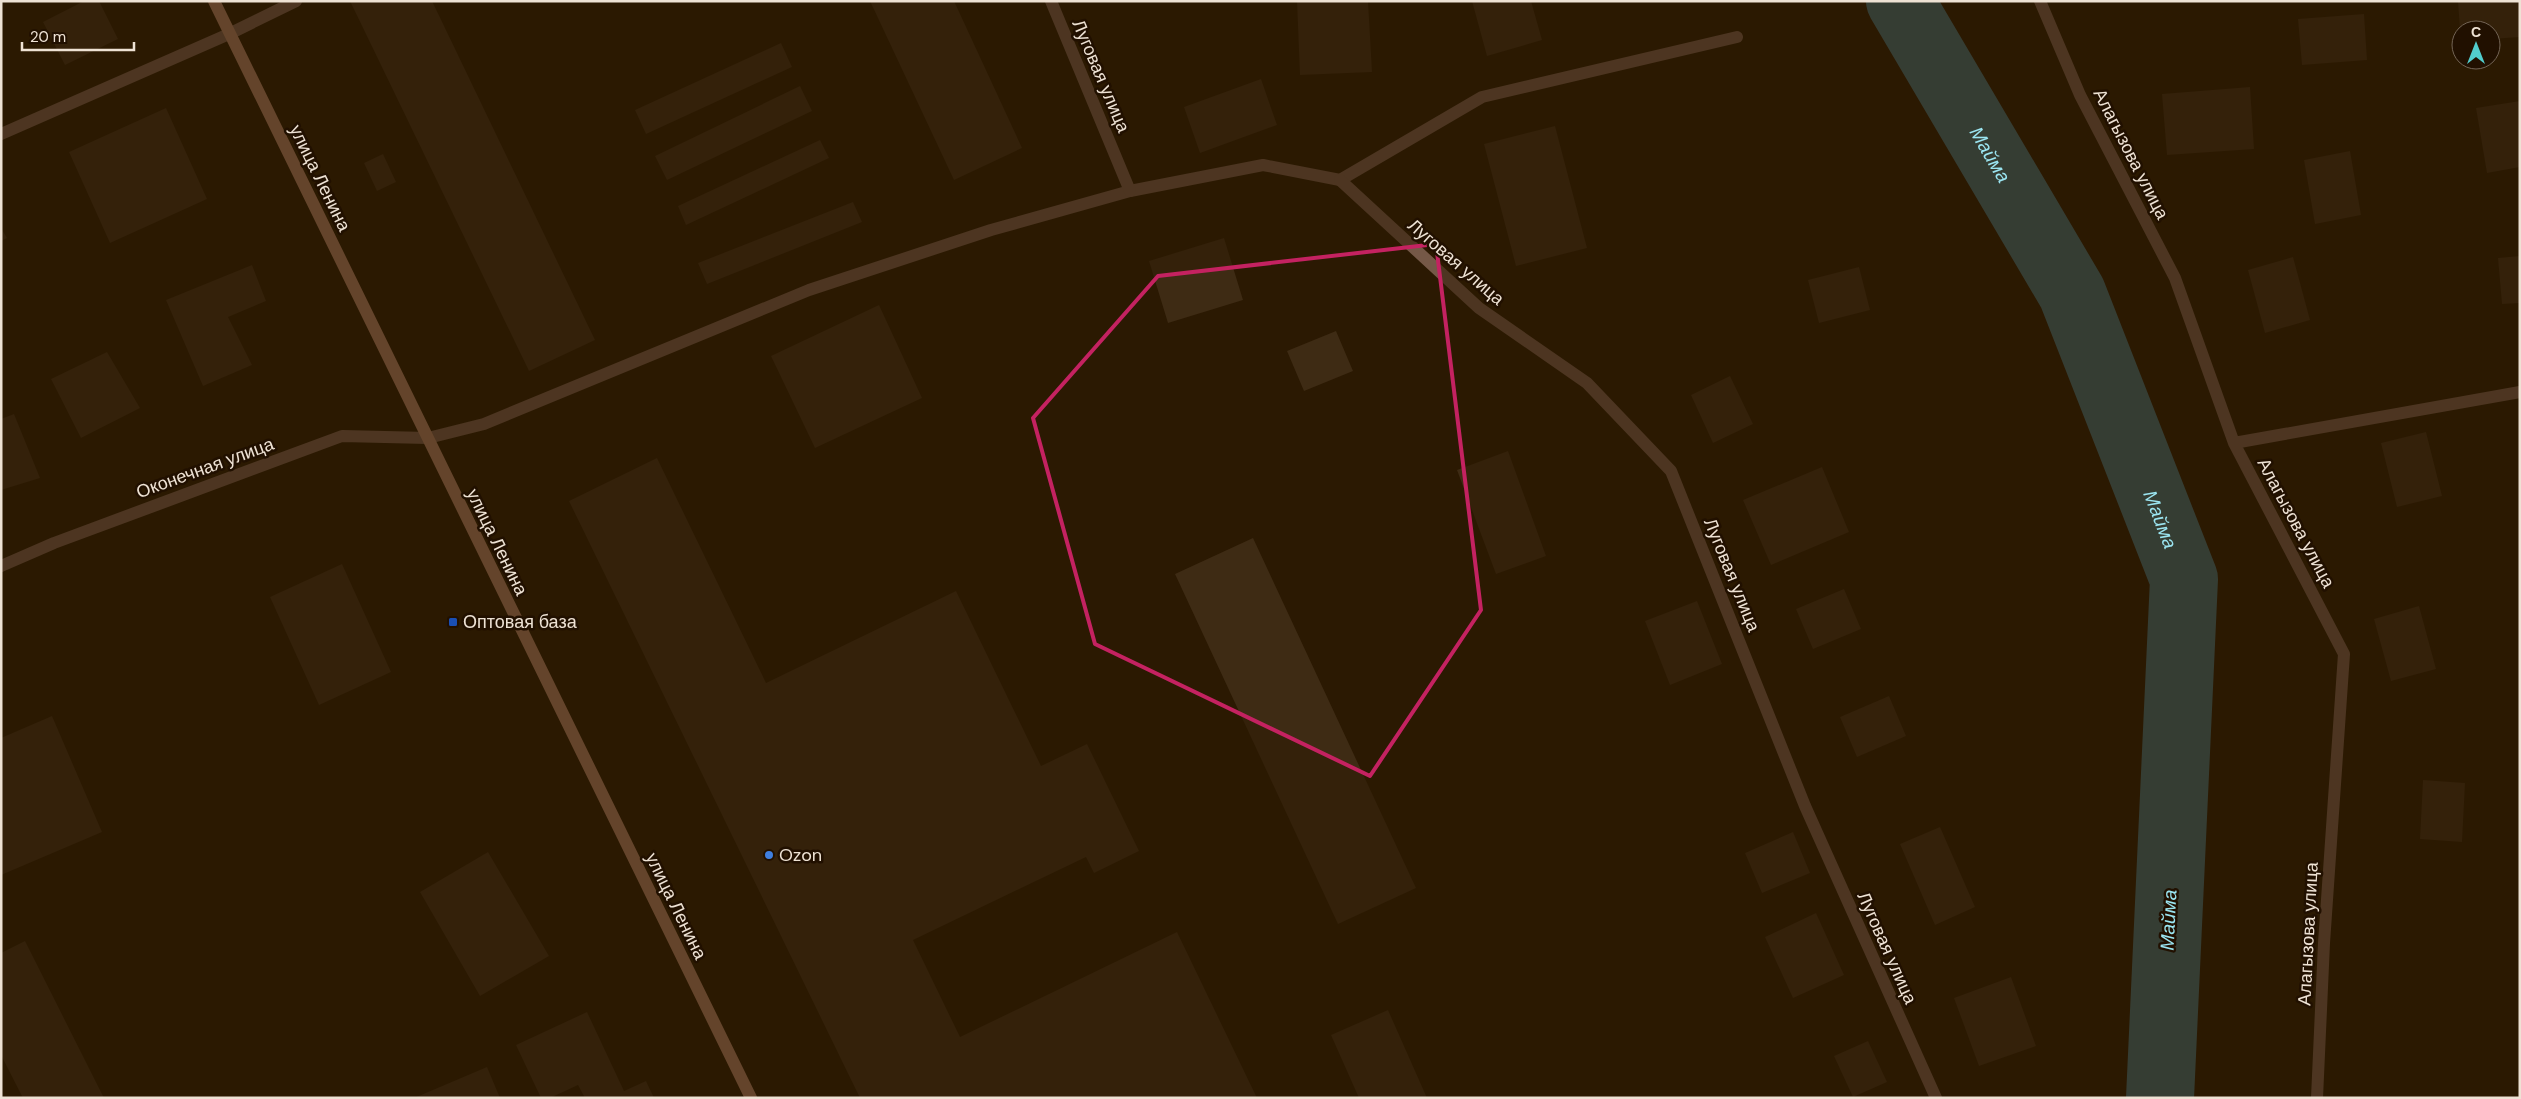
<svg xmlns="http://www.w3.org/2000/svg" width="2521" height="1099" font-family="'DM Sans',sans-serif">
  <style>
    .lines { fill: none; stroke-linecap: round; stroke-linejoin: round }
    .river { stroke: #42686f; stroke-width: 68 }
    .building { fill: #3e2b14 }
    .lane { stroke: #755847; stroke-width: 12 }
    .street { stroke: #755847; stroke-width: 12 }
    .secondary { stroke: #a8785d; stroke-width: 12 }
    .marked { fill: none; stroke: #c42261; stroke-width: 4; stroke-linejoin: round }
    .transit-dot { fill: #1a4fb4; stroke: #211000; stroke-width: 2 }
    .shop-dot { fill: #3f7fe0; stroke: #211000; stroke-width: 2 }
    .labels { text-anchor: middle; stroke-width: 5; stroke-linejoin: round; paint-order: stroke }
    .street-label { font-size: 18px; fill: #eee2d4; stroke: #211000 }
    .poi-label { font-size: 18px; fill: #eee2d4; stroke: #211000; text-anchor: start }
    .water-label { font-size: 19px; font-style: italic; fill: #9be5f1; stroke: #211000 }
  </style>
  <rect width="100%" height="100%" fill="#2b1902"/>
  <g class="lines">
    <!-- river -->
    <path class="river" id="s1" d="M1900,1l172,292 112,286 -24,519"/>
  </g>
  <!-- building -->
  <path class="building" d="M84,1h15l19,38 -53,26 -22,-43z
    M350,1h82l163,339 -66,31z
    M870,1h84l68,147 -68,32z
    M1297,1h71l4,71 -72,3z
    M1472,1h59l11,39 -55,16z
    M2458,1h62v36l-29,2v-9h-31z
    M2364,14l3,46 -65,5 -4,-46z
    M781,43l11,24 -146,67 -11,-24z
    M1261,79l16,46 -77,28 -16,-46z
    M800,86l12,25 -145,69 -12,-24z
    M2250,87l4,62 -87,6 -5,-61z
    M2520,101v66l-33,6 -11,-65z
    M166,108l41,91 -97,44 -41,-91z
    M1555,126l32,122 -71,18 -32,-122z
    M820,140l9,18 -143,67 -8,-19z
    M2350,151l11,64 -46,9 -11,-64z
    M383,154l13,28 -19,9 -13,-28z
    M853,202l9,20 -155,62 -9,-21z
    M1,228l6,10 -6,3z
    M1224,238l19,62 -75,23 -19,-62z
    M2520,256v47l-18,1 -4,-46z
    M2293,257l17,63 -45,13 -17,-63z
    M252,265l14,36 -38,16 24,48 -49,21 -37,-86z
    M1859,267l11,43 -51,13 -11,-43z
    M879,305l43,93 -107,50 -44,-92z
    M1336,331l17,40 -49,20 -17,-40z
    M107,352l33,56 -59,30 -30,-59z
    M1730,376l23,48 -40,19 -22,-48z
    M14,414l26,64 -39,12v-71z
    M2426,432l16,64 -45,11 -16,-64z
    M1508,451l38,105 -50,18 -39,-104z
    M657,458l109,225 190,-92 85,175 46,-22 52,107 -45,22 -8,-16 -173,83 47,97 217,-105 80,166h-397l-291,-597z
    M1822,467l27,65 -78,33 -28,-65z
    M1253,538l163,350 -78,36 -163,-350z
    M342,564l49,108 -72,33 -49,-108z
    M1844,589l17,40 -48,20 -17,-40z
    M1697,601l25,63 -52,21 -25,-64z
    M2419,606l17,63 -45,12 -17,-62z
    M1889,696l17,40 -49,21 -17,-40z
    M52,716l50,116 -101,43v-137z
    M2423,780l42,3 -3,59 -42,-3z
    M1940,827l35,80 -40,18 -35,-81z
    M1793,832l17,41 -48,20 -17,-40z
    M488,852l61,104 -69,40 -60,-104z
    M1816,913l28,62 -51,23 -28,-61z
    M25,941l79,157h-81l-22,-43v-102z
    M2011,977l25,69 -57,20 -25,-68z
    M1388,1010l39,88h-68l-28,-63z
    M587,1012l37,79 22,-10 8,17h-69l-7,-13 -28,13h-9l-25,-53z
    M1868,1041l19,41 -34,15 -19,-41z
    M487,1067l13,31h-86z"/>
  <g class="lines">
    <!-- lane -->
    <path class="lane" d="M428,438l56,-14 325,-134 182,-60 139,-39 133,-26 77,15 142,-83 255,-60"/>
    <!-- street -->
    <path class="street" d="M1051,1l79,190
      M2040,1l40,94 95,183 59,165 110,211 -20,289 -7,155
      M1,134l228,-100 67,-33
      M1340,180l139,128 108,75 84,88 134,335 131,292
      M2234,443l286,-51
      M1,566l53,-23 288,-107 86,2"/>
    <!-- secondary -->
    <path class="secondary" d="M214,1l537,1097"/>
  </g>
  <!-- marked area -->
  <path d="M0 0H2521V1099H0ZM1436,244l45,366 -111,166 -275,-132 -62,-226 125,-142z" fill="#2b1902" fill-opacity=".55" fill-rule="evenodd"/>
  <path class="marked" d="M1436,244l45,366 -111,166 -275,-132 -62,-226 125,-142z"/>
  <!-- markers -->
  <rect class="transit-dot" x="448" y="617" width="10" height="10" rx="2.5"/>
  <circle class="shop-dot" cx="769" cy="855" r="5"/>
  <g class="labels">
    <!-- street labels -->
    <g class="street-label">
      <text transform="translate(1101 76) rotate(67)" y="6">Луговая улица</text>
      <text transform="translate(2131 154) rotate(63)" y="6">Алагызова улица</text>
      <text transform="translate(320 178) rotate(64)" y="6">улица Ленина</text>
      <text transform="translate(1456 262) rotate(41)" y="6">Луговая улица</text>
      <text transform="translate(205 468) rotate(-20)" y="6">Оконечная улица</text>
      <text transform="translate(2296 523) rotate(62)" y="6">Алагызова улица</text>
      <text transform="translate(497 542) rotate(64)" y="6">улица Ленина</text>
      <text transform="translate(1732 575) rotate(68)" y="6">Луговая улица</text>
      <text transform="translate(676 906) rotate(64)" y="6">улица Ленина</text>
      <text transform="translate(2308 934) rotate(-87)" y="6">Алагызова улица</text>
      <text transform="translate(1887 948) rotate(66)" y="6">Луговая улица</text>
    </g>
    <!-- poi labels -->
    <g class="poi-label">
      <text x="463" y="628">Оптовая база</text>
      <text x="779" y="861">Ozon</text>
    </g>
    <!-- water labels -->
    <g class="water-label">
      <text dy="7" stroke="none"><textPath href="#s1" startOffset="178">Майма</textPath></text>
      <text dy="7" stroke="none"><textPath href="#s1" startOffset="582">Майма</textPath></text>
      <text transform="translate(2168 920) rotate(-87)" y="7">Майма</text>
    </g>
  </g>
  <!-- border -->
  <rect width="2521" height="1099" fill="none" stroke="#eee2d4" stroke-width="5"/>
  <!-- north arrow -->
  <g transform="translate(2476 45)"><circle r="24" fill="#211000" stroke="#736455"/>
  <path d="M0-4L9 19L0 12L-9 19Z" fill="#52cdcd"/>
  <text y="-8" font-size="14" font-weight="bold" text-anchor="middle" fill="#eee2d4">С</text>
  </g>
  <!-- scale -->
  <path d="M22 42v8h112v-8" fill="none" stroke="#eee2d4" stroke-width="2.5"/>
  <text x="30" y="42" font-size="15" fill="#eee2d4" stroke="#211000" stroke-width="4" paint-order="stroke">20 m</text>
</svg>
